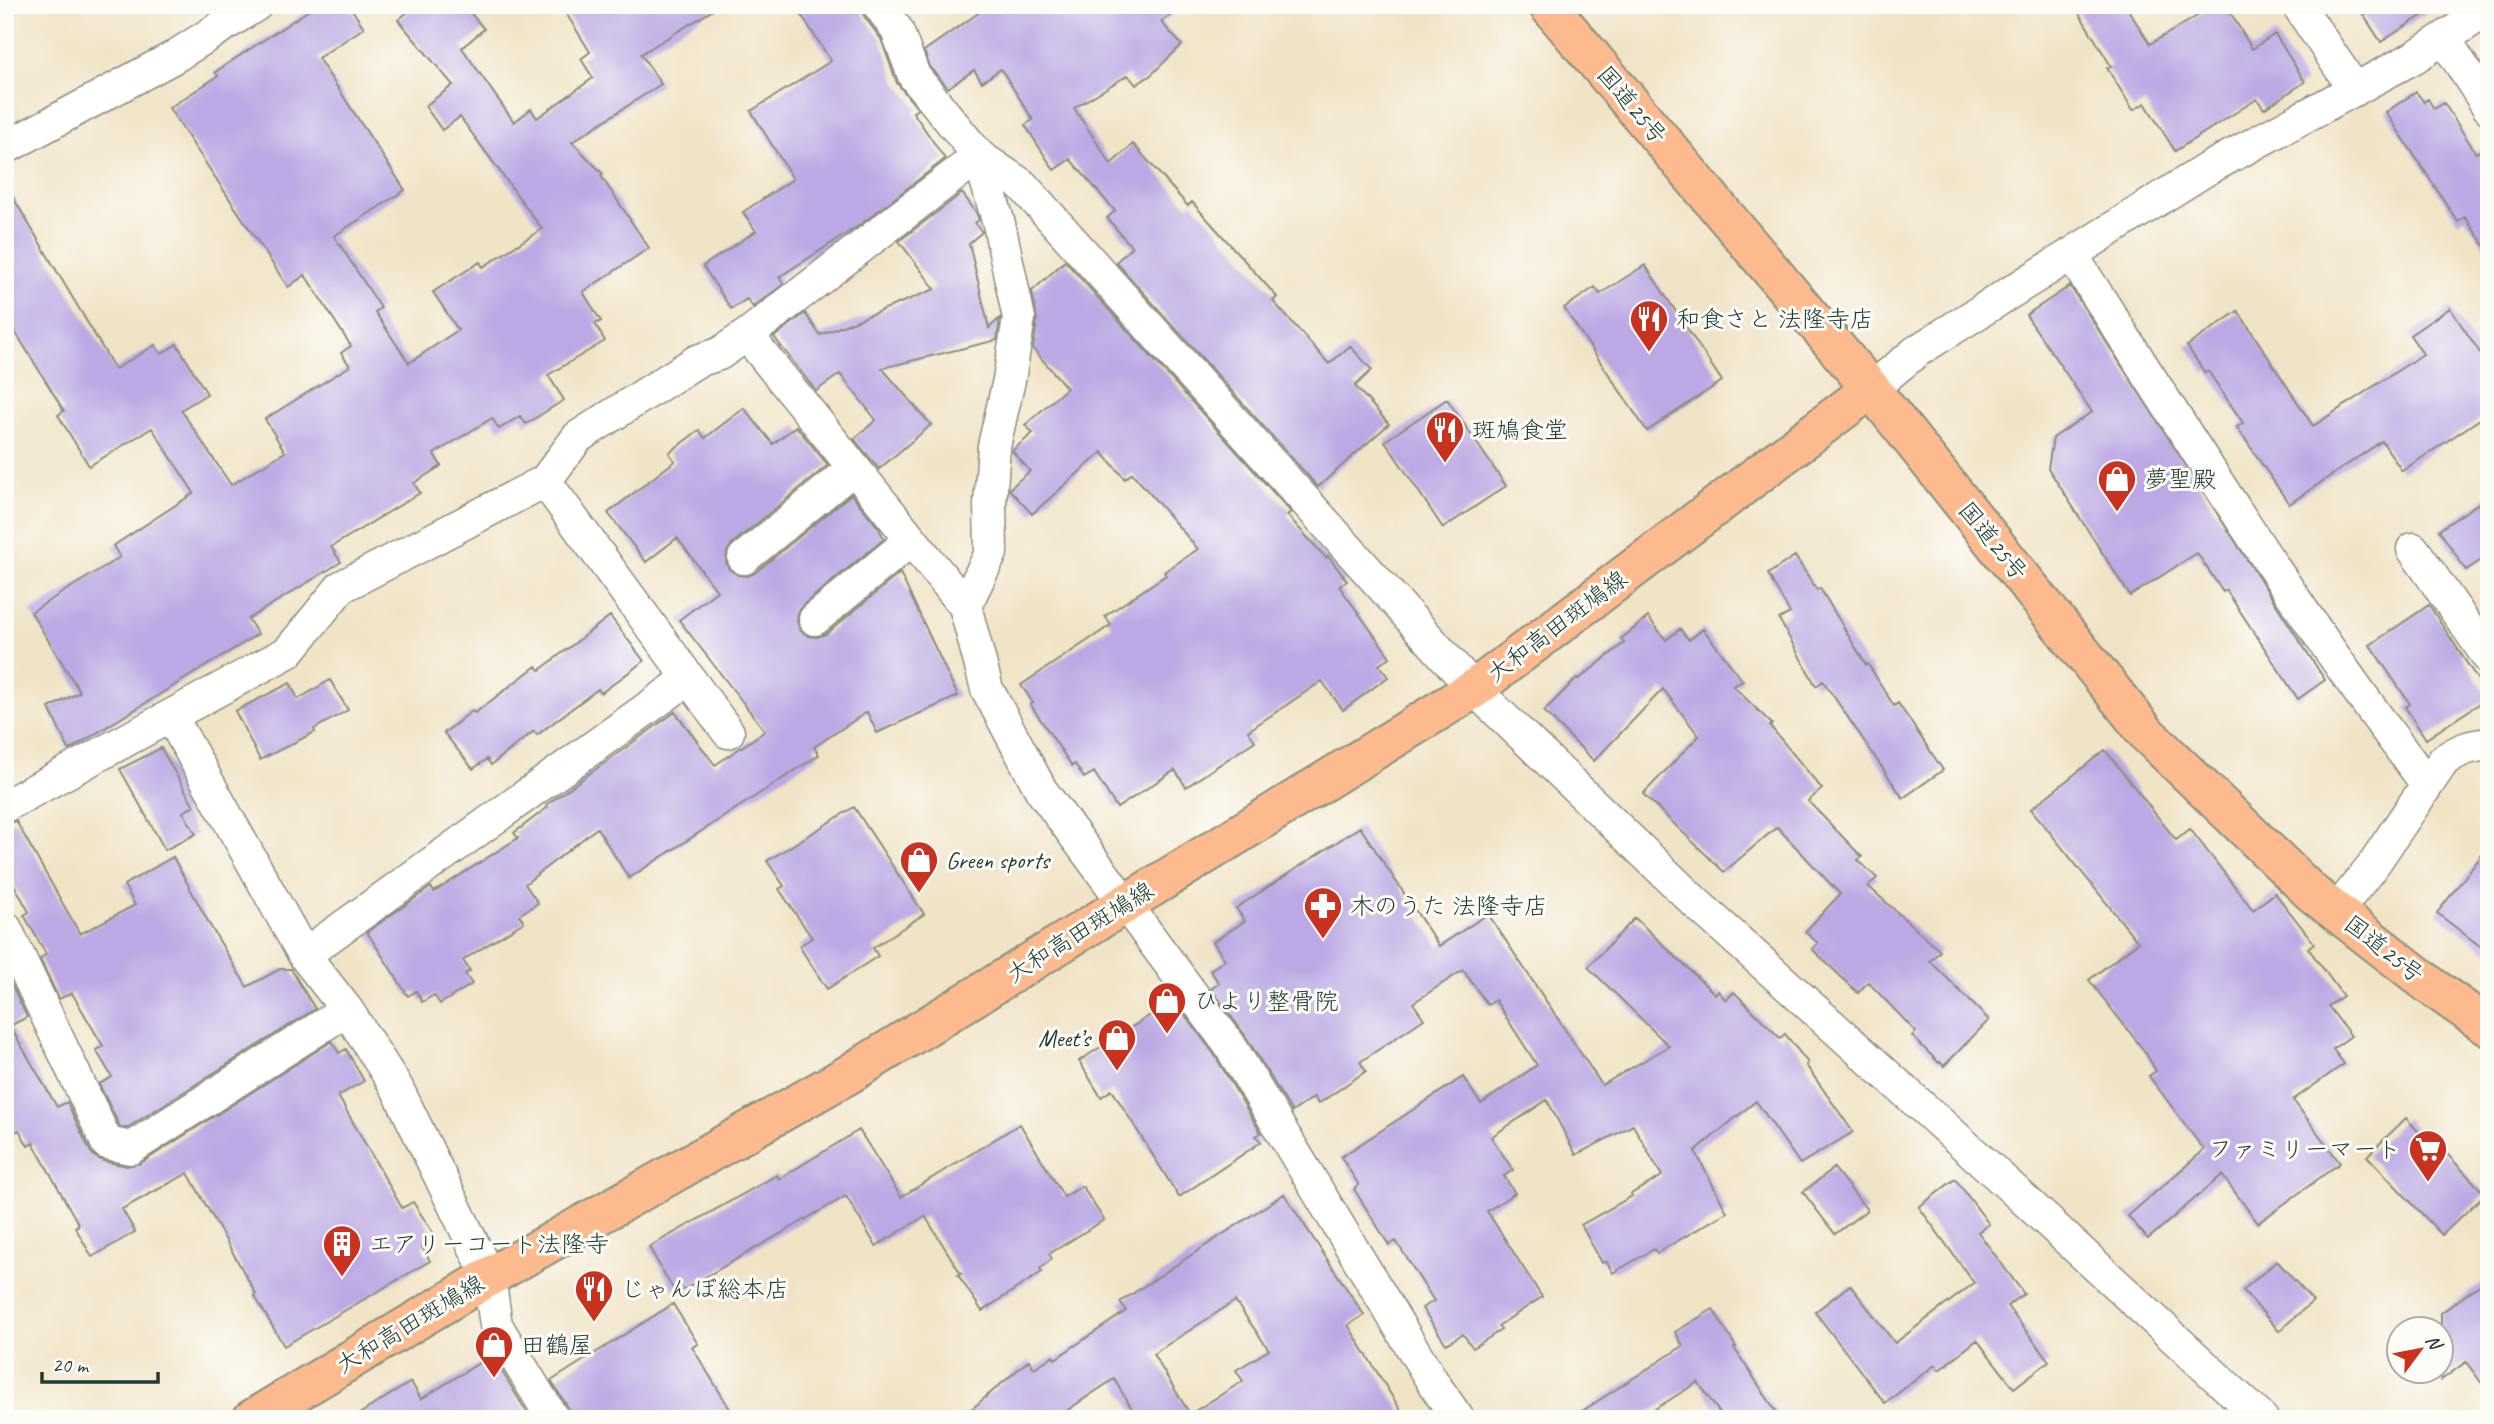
<svg xmlns="http://www.w3.org/2000/svg" width="2494" height="1424" font-family="Caveat,'Klee One',sans-serif">
  <style>
    .building { fill: #bba8e4; fill-rule: evenodd }
    .lines { fill: none; stroke-linecap: round; stroke-linejoin: round }
    .street-casing { stroke: #88907d; stroke-width: 35 }
    .primary-casing { stroke: #88907d; stroke-width: 42 }
    .highway-casing { stroke: #88907d; stroke-width: 42 }
    .street { stroke: #fff; stroke-width: 32 }
    .primary { stroke: #fcba8e; stroke-width: 38 }
    .highway { stroke: #fcba8e; stroke-width: 38 }
    .labels { text-anchor: middle; stroke-width: 6; stroke-linejoin: round; paint-order: stroke }
    .street-label { font-size: 24px; fill: #1f3d34; stroke: #fdfcf7 }
    .poi-label { font-size: 24px; fill: #1f3d34; stroke: #fdfcf7; text-anchor: start }
  </style>
  <rect width="100%" height="100%" fill="#fdfcf7"/>
  <filter id="ink" filterUnits="userSpaceOnUse"><feTurbulence type="fractalNoise" baseFrequency=".0143" numOctaves="2"/><feDisplacementMap in="SourceGraphic" scale="14" xChannelSelector="R" yChannelSelector="G"/><feConvolveMatrix kernelMatrix="1 2 1 2 8 2 1 2 1" color-interpolation-filters="sRGB"/></filter>
  <filter id="wash" filterUnits="userSpaceOnUse"><feTurbulence type="fractalNoise" baseFrequency=".00686" numOctaves="4" result="noise"/><feDisplacementMap in="SourceGraphic" scale="28" xChannelSelector="R" yChannelSelector="G"/><feGaussianBlur stdDeviation="1.57" result="paint"/><feColorMatrix in="noise" values="0 0 0 0 0 0 0 0 0 0 0 0 0 0 0 0 0 1.4 0 .05"/><feComposite in="paint" operator="in"/></filter>
  <g filter="url(#wash)">
    <rect width="100%" height="100%" fill="#f1e3c6"/>
    <g id="blocks">
      <!-- building -->
      <path class="building" d="M317,5h32l15,23 -46,30 87,132 -71,46 47,72 -6,4 34,51 49,-33 -25,-38 47,-30 3,5 59,-38 -82,-112 -18,13 -17,-24 28,-21 -55,-65 18,-15h48l20,24 -22,19 52,74 17,-13 6,9 56,-40 -12,-19 9,-7 -29,-47h160l-80,49 20,30 -89,58 31,32 -2,2 48,72 -66,44 18,29 -6,3 10,17 -57,34 16,25 -38,24 -6,-8 -21,13 -7,-11 -58,36 7,12 -27,17 6,10 -89,54 10,15 -93,57 10,15 -189,116 -20,-42 31,-16 -49,-80 89,-55 -7,-11 81,-53 -42,-65 -63,38 -31,-51 6,-4 -59,-96v-131l110,185 40,-24 6,9 16,-10 30,50 -26,16 50,75 54,-33 -20,-33 85,-53 -9,-13 10,-7 -46,-71 -17,12 -119,-179 49,-32 -3,-4z
        M795,5h66l3,11 17,23 16,44 21,26 -5,3 32,47 -85,66 -81,52 5,7 -31,23 -6,-8 -16,10 -28,-43 53,-35 -13,-19 50,-33 -42,-68 80,-50z
        M990,5h195l-24,17 21,23 -31,30 -15,10 -8,-10 -54,33 37,56 22,-20 55,62 4,-4 85,95 -4,4 56,63 21,-18 22,24 -17,16 34,38 -71,63 -202,-225 16,-15 -25,-29 8,-7 -45,-52 -16,11 -29,-45 8,-5 -32,-51 -19,13 -8,-12 -26,18 -18,-21 -6,-16z
        M2074,5h51l25,39 66,-39h10l26,44 23,-15 30,48 -41,27 -7,-10 -82,52 -30,-48 -12,7 -26,-42 4,-2z
        M2357,5h81l-57,37z
        M2416,92l8,10 4,-3 6,10 10,-6 32,50 13,-8v108l-24,-36 -7,5 -72,-110z
        M962,193l14,19 3,8 -4,3 7,9 -13,11 20,85 11,-10 -3,22 -115,28 49,57 -52,44 -25,-30 22,-19 -36,-46 -24,17 -42,-54 31,-24 15,22 115,-46 -36,-48z
        M1065,261l226,251 -4,3 39,43 2,-2 19,25 -8,5 51,71 -11,8 9,12 -45,33 -21,-29 -74,50 7,10 -69,46 -11,-17 -58,38 -23,-36 -10,6 -9,-14 -3,2 -42,-62 3,-1 -12,-18 90,-60 -6,-9 61,-41 -2,-3 34,-23 -66,-76 -7,6 -23,-27 -70,62 -23,-25 21,-18 -18,-20 21,-18 -8,-8 42,-37 -34,-39 4,-29 -5,-29z
        M1645,265l77,116 -75,50 -83,-123 31,-21 5,7z
        M2070,286l255,394 -27,19 -72,-109 -3,2 -26,-39 -67,43 -82,-128 5,-30 39,-26 -66,-97z
        M2450,308l39,58v47l-87,58 -20,-30 -93,63 -52,-77 6,-4 -35,-52 -3,2 -18,-27 51,-35 75,115 110,-72 -13,-19z
        M1447,399l59,87 -63,42 -58,-87z
        M744,408l29,36 23,-18 32,39 -96,79 -5,8 -1,10 3,7 9,6 10,1 7,-3 96,-79 28,34 5,11 -81,66 -5,8 -1,8 3,9 9,6 8,1 9,-3 74,-61 58,123 -81,37 -10,-21 -53,35 5,8 -190,123 -32,-50 -72,56 13,19 -19,12 5,7 -61,38 7,11 -5,3 7,10 -32,20 -6,-9 -12,7 -6,-11 -8,5 -41,-64 64,-45 3,5 84,-54 -4,-5 34,-26 -2,-2 129,-93 40,53 50,-34 -86,-111 38,-29 -40,-53 -31,24 -38,-49 67,-52 -6,-8 30,-23 6,8z
        M2489,496v59l-23,15 -27,-40z
        M1795,556l22,34 3,-2 46,77 2,-1 26,42 4,-3 45,67 -40,28 -80,-117 -7,5 -37,-67 11,-6 -22,-39z
        M2429,605l60,92 -63,42 -21,-32 5,-3 -40,-59z
        M610,616l34,45 -43,32 -3,-4 -61,46 -3,-4 -43,34 -4,-6 -14,10 -29,-36 28,-22 3,2 61,-47 4,4z
        M1648,617l18,23 14,-11 9,11 14,-11 40,52 -10,5 39,38 -2,2 52,63 -14,12 54,56 -4,3 19,18 -9,8 72,65 -10,10 59,59 -45,46 -4,-4 -1,1 -27,-27 4,-4 -48,-50 -10,11 -46,-44 6,-6 -13,-11 35,-38 -63,-67 -53,45 -81,-78 56,-58 -36,-47 -69,72 -50,-50 33,-33 2,1 45,-36 -3,-4z
        M330,680l18,30 -34,19 1,3 -55,28 -25,-49 55,-28 8,16z
        M161,748l33,58 -11,6 13,22 -31,16 -45,-81z
        M2105,750l71,90 14,-11 63,81 22,-17 39,50 -6,5 35,48 -15,10 23,30 -18,13 11,15 -51,36 47,63 -82,60 -36,-48 -74,64 -20,-23 76,-66 -55,-74 7,-5 -11,-19 -56,-72 49,-38 -107,-133z
        M854,807l70,107 -51,34 5,8 -51,33 -28,-43 13,-8 -33,-49 5,-3 -17,-25z
        M16,821l64,113 55,-29 -11,-20 49,-28 38,70 36,60 33,-18h11l24,40 -188,119 -7,-1 -21,-43 13,-7 -16,-27 7,-4 -31,-53 -13,6 -19,-40 6,-5 -22,-39 5,-3 -24,-44v-44z
        M1360,827l79,119 49,-32 114,171 67,-39 -81,-79 47,-49 80,76 3,-3 8,9 8,-8 46,46 5,-4 23,29 -2,2 47,67 -53,32 -44,-63 -61,50 32,61 -70,41 -3,-4 -41,24 -7,-12 -4,2 -21,-38 51,-29 -1,-2 31,-18 -29,-51 -57,30 -29,-55 -56,37 22,33 -9,6 11,17 -28,18 55,86 -44,29 3,4 -28,18 -10,-14 -17,10 -24,-36 12,-7 -38,-60 -7,4 -35,-56 5,-4 -18,-28 122,-80 18,27 56,-39 -42,-65 -7,5 -25,-35 -50,33 11,16 -64,43 6,9 -48,33 -4,-7 -22,15 -47,-77 -34,-46 8,-6 -9,-13 15,-10 -12,-18 32,-21 -9,-13z
        M2489,846v107l-52,-40z
        M8,977l19,40 -17,9 47,81 10,-5 23,49 5,6 8,4 24,5 14,-3 191,-122 7,12 7,-4 18,32 -26,15 64,112 11,-6 22,34 -13,11 8,14 -146,85 -30,-51 2,-1 -68,-121 -66,36 13,23 -43,25 -17,-30 4,-2 -46,-82 -5,3 -9,-16 -4,2 -10,-17v-136z
        M1163,1007l7,11 11,-8 33,44 47,79 -5,3 5,6 -82,55 -67,-107 -11,7 -22,-36z
        M2406,1118l18,20 4,-4 57,60 -43,41 -75,-79z
        M1020,1124l44,73 18,-11 22,34 -55,34 3,5 -12,9 2,4 -60,39 -24,-36 3,-1 -36,-58 -49,30 -30,-50 -170,98 -27,-47 128,-72 2,4 80,-49 42,67z
        M1834,1168l33,42 -32,24 -32,-42z
        M1955,1179l34,45 -11,8 46,62 -17,12 42,55 -35,27 -37,-48 -38,30 -4,-5 -50,38 -70,-91 35,-27 45,58 79,-60 -55,-76z
        M1284,1194l80,121 -16,10 58,94h-268l-24,-40 -60,40h-94l69,-59 5,8 19,-12 2,3 71,-48 -6,-9zM1235,1301l34,49 -33,20 7,11 -53,33 -37,-60z
        M2277,1261l36,40 -34,30 -36,-41z
        M2489,1278v115l-23,-31 -25,18v-67z
        M673,1304l25,40 -6,3 44,72h-165l-2,-10 -18,-28z
        M1713,1309l23,38 -2,1 47,71h-57l-26,-37 -59,37h-69l113,-73 -8,-14z
        M492,1355l39,64h-180l60,-37 10,17z"/>
    </g>
  </g>
  <g filter="url(#ink)">
    <use href="#blocks" fill-opacity="0" stroke="#88907d" stroke-width="2"/>
    <g class="lines">
      <!-- street casing -->
      <g class="street-casing">
        <path id="street" d="M879,5l18,25 17,46 65,80 43,29 452,504 222,214 294,265 272,251
          M2298,5l57,85
          M2444,38l45,70
          M5,148l169,-91 82,-52
          M2071,254c115,179 227,361 356,530
          M747,335l218,271
          M1871,389l46,-38 290,-182 206,-111 76,-49
          M545,481l183,251
          M2413,549l76,109
          M744,558l110,-90
          M815,619l96,-79
          M171,716l133,239 43,55 50,78 92,189 7,48 57,94
          M5,806l283,-154 53,-65 204,-106 33,-44 119,-76 22,-7 28,-19 232,-179 20,68 20,94 -10,62 -15,66 -4,58 1,49 -26,53 22,83 54,101 188,254 205,340 24,35
          M2336,912l37,-47 71,-105c14,-9 27,-16 45,-15
          M5,927l102,216 24,5 216,-138
          M304,955l384,-276"/>
      </g>
      <!-- primary casing -->
      <g class="primary-casing">
        <path id="primary" d="M252,1419l237,-142 357,-201 628,-387 397,-300"/>
      </g>
      <!-- highway casing -->
      <g class="highway-casing">
        <path id="highway" d="M1548,5l323,384 277,346 164,158 123,96 54,38"/>
      </g>
      <!-- street -->
      <use href="#street" class="street"/>
      <!-- primary -->
      <use href="#primary" class="primary"/>
      <!-- highway -->
      <use href="#highway" class="highway"/>
    </g>
  </g>
  <!-- icons -->
  <defs>
    <g id="restaurant-pin" transform="scale(2.0125)"><path d="M0 17L-7.5 6A9.5 9.5 0 1 1 7.5 6Z" fill="#c8321e" stroke="#fdfcf7"/><path d="M-5-6h1v4h1v-4h1v4h1v-4h1v5L-1.5 .5V6h-2V.5L-5-1ZM5-6V6H3V1.5H1.5Q1.5-4 5-6Z" fill="#fff"/></g>
    <g id="shop-pin" transform="scale(2.0125)"><path d="M0 17L-7.5 6A9.5 9.5 0 1 1 7.5 6Z" fill="#c8321e" stroke="#fdfcf7"/><path d="M-5-2.5h2.3a2.7 3.5 0 0 1 5.4 0H5L5.5 6h-11ZM-1.5-2.5h3a1.5 2.3 0 0 0-3 0Z" fill="#fff"/></g>
    <g id="pharmacy-pin" transform="scale(2.0125)"><path d="M0 17L-7.5 6A9.5 9.5 0 1 1 7.5 6Z" fill="#c8321e" stroke="#fdfcf7"/><path d="M-2-6h4v4h4v4h-4v4h-4v-4h-4v-4h4Z" fill="#fff"/></g>
    <g id="supermarket-pin" transform="scale(2.0125)"><path d="M0 17L-7.5 6A9.5 9.5 0 1 1 7.5 6Z" fill="#c8321e" stroke="#fdfcf7"/><path d="M-6-5.5h2.5l.6 2H6L4.5 2H-2.5L-4.4-4H-6ZM-1.5 3.2a1.3 1.3 0 1 0 .1 0ZM3 3.2a1.3 1.3 0 1 0 .1 0Z" fill="#fff"/></g>
    <g id="building-pin" transform="scale(2.0125)"><path d="M0 17L-7.5 6A9.5 9.5 0 1 1 7.5 6Z" fill="#c8321e" stroke="#fdfcf7"/><path d="M-4-6H4V6H1V3H-1V6H-4ZM-2.5-4.3h1.7v1.8h-1.7ZM.8-4.3h1.7v1.8H.8ZM-2.5-1h1.7V.8h-1.7ZM.8-1h1.7V.8H.8Z" fill="#fff"/></g>
  </defs>
  <g fill-rule="evenodd">
    <use href="#restaurant-pin" x="1649" y="319"/>
    <use href="#restaurant-pin" x="1445" y="430"/>
    <use href="#shop-pin" x="2117" y="479"/>
    <use href="#shop-pin" x="919" y="860"/>
    <use href="#pharmacy-pin" x="1323" y="906"/>
    <use href="#shop-pin" x="1167" y="1001"/>
    <use href="#shop-pin" x="1117" y="1038"/>
    <use href="#supermarket-pin" x="2428" y="1149"/>
    <use href="#building-pin" x="342" y="1244"/>
    <use href="#restaurant-pin" x="594" y="1289"/>
    <use href="#shop-pin" x="494" y="1345"/>
  </g>
  <g class="labels">
    <!-- street labels -->
    <g class="street-label">
      <text transform="translate(1632 105) rotate(50)" y="8">国道25号</text>
      <text transform="translate(1993 541) rotate(51)" y="8">国道25号</text>
      <text transform="translate(1557 626) rotate(-37)" y="8">大和高田斑鳩線</text>
      <text transform="translate(1080 932) rotate(-32)" y="8">大和高田斑鳩線</text>
      <text transform="translate(2384 949) rotate(38)" y="8">国道25号</text>
      <text transform="translate(410 1324) rotate(-31)" y="8">大和高田斑鳩線</text>
    </g>
    <!-- poi labels -->
    <g class="poi-label">
      <text x="1676" y="327">和食さと 法隆寺店</text>
      <text x="1472" y="438">斑鳩食堂</text>
      <text x="2144" y="487">夢聖殿</text>
      <text x="946" y="868">Green sports</text>
      <text x="1350" y="914">木のうた 法隆寺店</text>
      <text x="1194" y="1009">ひより整骨院</text>
      <text x="1090" y="1046" text-anchor="end">Meet’s</text>
      <text x="2401" y="1157" text-anchor="end">ファミリーマート</text>
      <text x="369" y="1252">エアリーコート法隆寺</text>
      <text x="621" y="1297">じゃんぼ総本店</text>
      <text x="521" y="1353">田鶴屋</text>
    </g>
  </g>
  <!-- margin -->
  <rect width="2494" height="1424" fill="none" stroke="#fdfcf7" stroke-width="28"/>
  <!-- north arrow -->
  <g transform="translate(2420 1350) rotate(58)"><circle r="33" fill="#fdfcf7" stroke="#a4b0a9" stroke-width="2"/>
  <path d="M0-5L12 26L0 18L-12 26Z" fill="#c8321e"/>
  <text y="-10" font-size="19" font-weight="bold" text-anchor="middle" fill="#1f3d34">N</text>
  </g>
  <!-- scale -->
  <path d="M42 1372v10h116v-10" fill="none" stroke="#1f3d34" stroke-width="3.5"/>
  <text x="52" y="1372" font-size="21" fill="#1f3d34" stroke="#fdfcf7" stroke-width="5" paint-order="stroke">20 m</text>
</svg>
